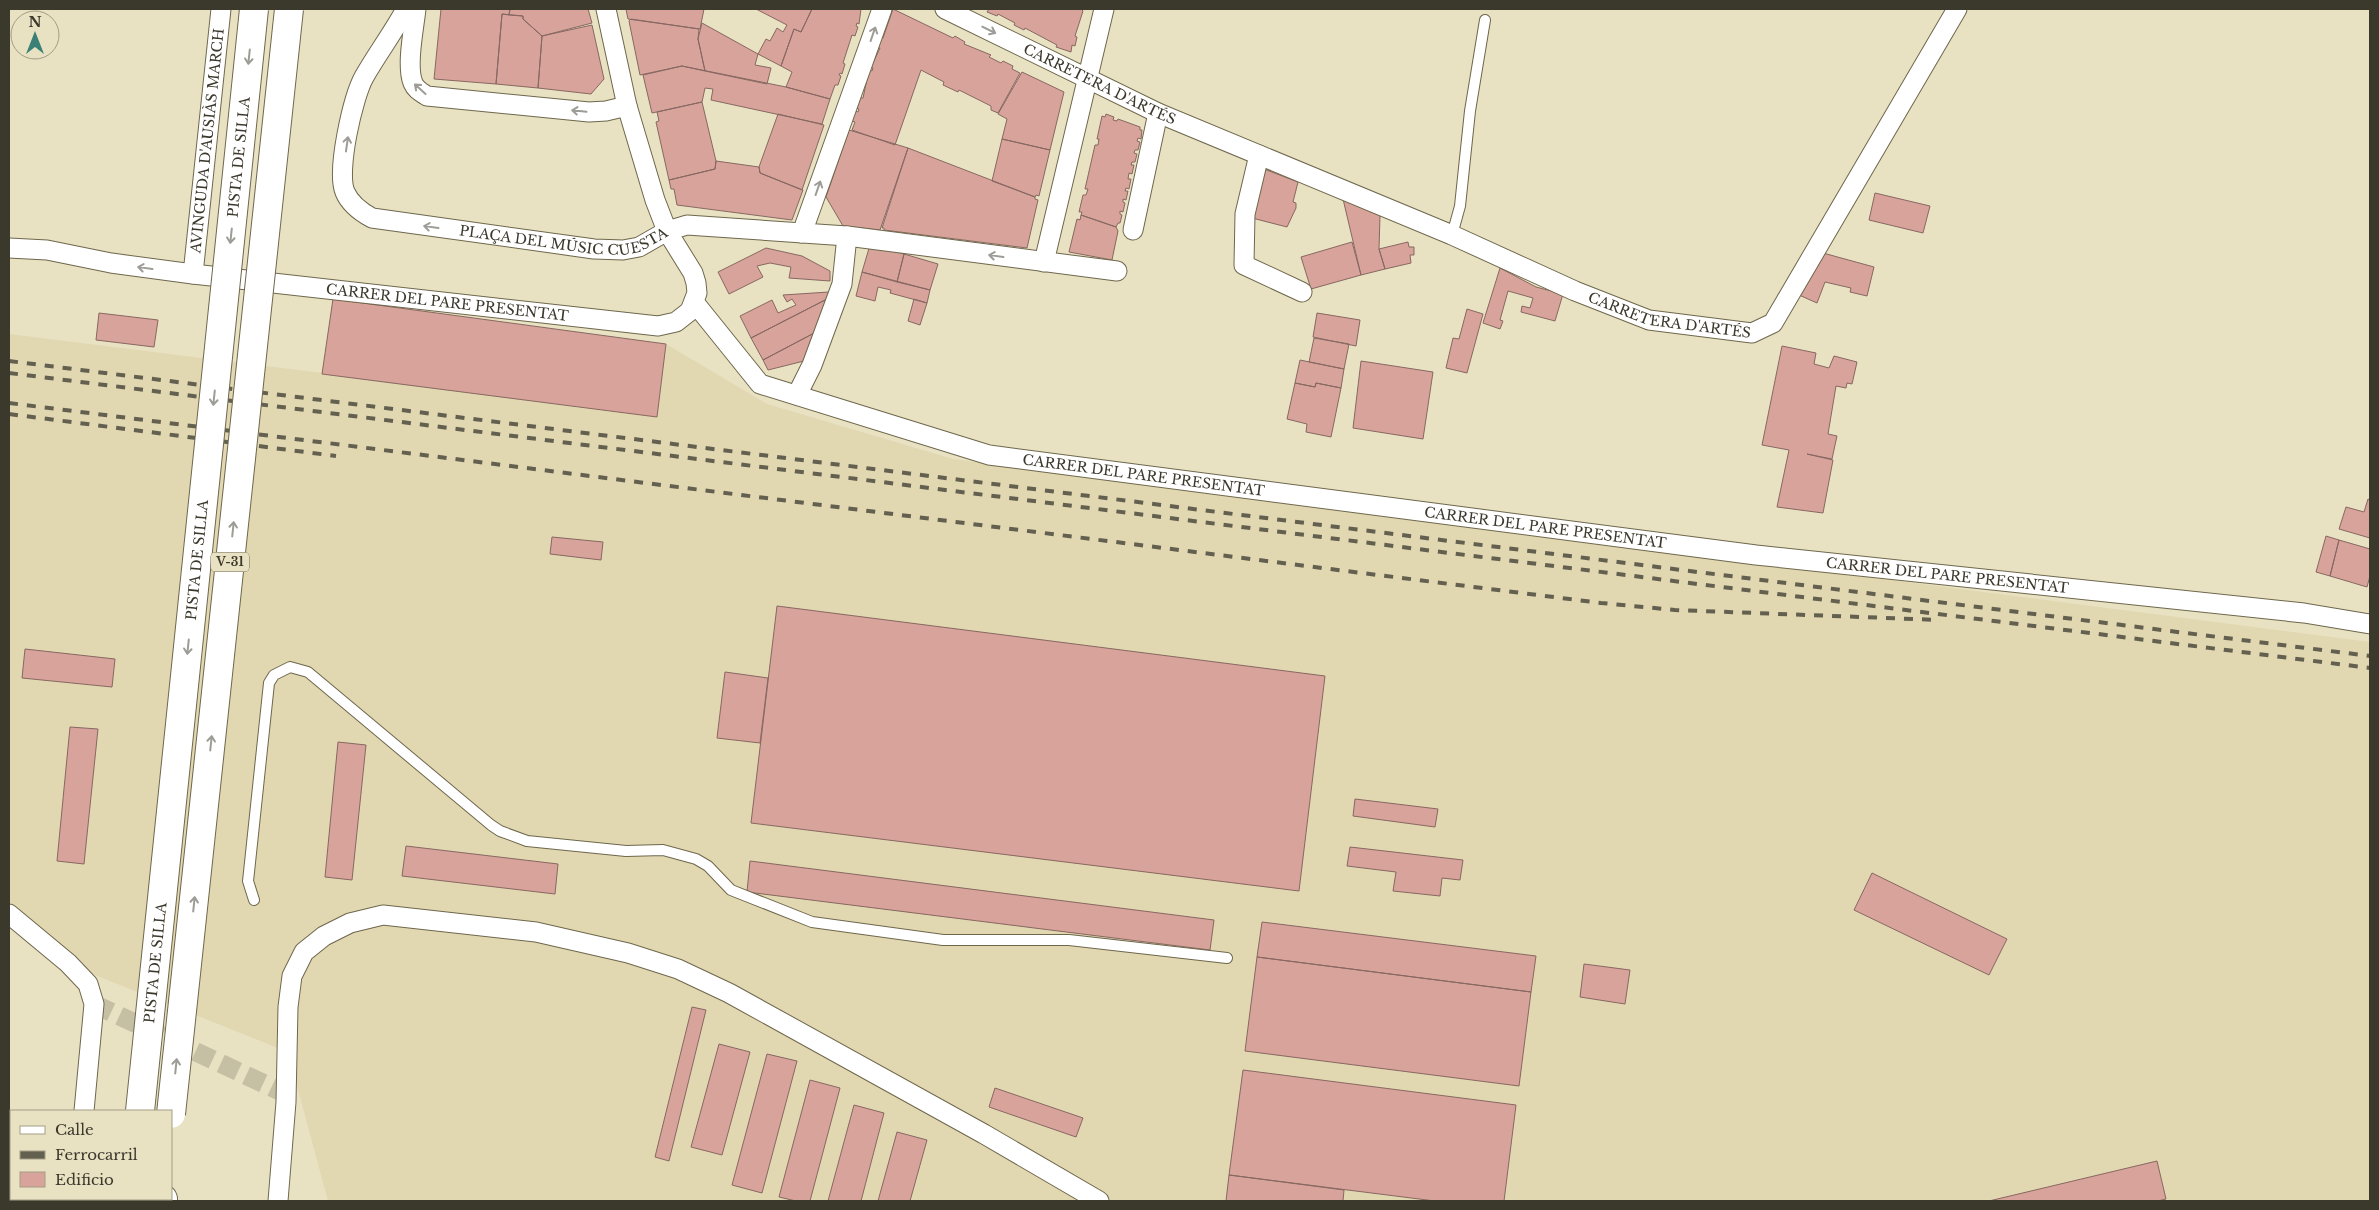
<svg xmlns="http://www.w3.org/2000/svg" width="2379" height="1210" font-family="'Libre Baskerville',serif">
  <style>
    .built { fill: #e1d7b1 }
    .building { fill: #d8a39a; stroke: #876862 }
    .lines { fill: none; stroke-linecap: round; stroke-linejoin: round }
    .street-tunnel { stroke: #c5bfa4; stroke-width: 19; stroke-dasharray: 19 9; stroke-linecap: butt }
    .lane-casing { stroke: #6e674c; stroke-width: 12 }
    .street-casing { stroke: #6e674c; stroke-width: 21 }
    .highway-casing { stroke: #6e674c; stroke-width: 30 }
    .lane { stroke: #fff; stroke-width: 10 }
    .street { stroke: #fff; stroke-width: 19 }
    .highway { stroke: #fff; stroke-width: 28 }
    .rail { stroke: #646050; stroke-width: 4; stroke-dasharray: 9 9; stroke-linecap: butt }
    .highway-bridge-casing { stroke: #6e674c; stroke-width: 30; stroke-linecap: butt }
    .highway-bridge { stroke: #fff; stroke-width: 28 }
    .oneway { stroke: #9d9c96 }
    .labels { text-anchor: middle; stroke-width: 4.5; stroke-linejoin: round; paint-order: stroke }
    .shield { fill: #e8e1c2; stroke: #6f6b59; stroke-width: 1 }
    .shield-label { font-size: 12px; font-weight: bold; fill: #3b382c }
    .street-label { font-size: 14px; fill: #3b382c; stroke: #e8e1c2 }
  </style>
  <rect width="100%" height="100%" fill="#e8e1c2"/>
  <!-- built -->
  <path class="built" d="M333,299l333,45 101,60 186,55 1417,183v559h-2042l-40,-149 -198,-79 -81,-66v-573l313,39z"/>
  <!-- building -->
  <path class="building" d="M441,9h69l-1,6 -7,-1 -6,70 -62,-5z
    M510,9h78l4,14 -50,13 -19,-17v-3l-14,-1z
    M626,9h78l-4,20 -72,-10z
    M756,9h56l-11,23 -7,-3 -13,37 -23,-12 8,-15 4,2 7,-13 6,4 4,-7z
    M812,9h49l-2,15 -2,-1 -1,3 2,1 -3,9 -3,-1 -9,28 2,1 -3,10 -2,-1 -1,2 2,1 -3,9h-3l-5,14 -44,-12 6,-15 -11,-6 13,-37 7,3z
    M893,9l60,29 2,-2 10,6 -1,2 27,11 -2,2 12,6 2,-2 10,5 -1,3 8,4 -22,40 -7,-3v-4l-32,-16 -1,2 -15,-7 1,-3 -23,-12 -26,75 -43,-15 3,-8 -3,-1 3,-10 3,1 1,-3 -3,-1 4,-10h3l6,-28 3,1 1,-3 -2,-1 9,-19h-3l4,-10h2z
    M989,9h92l2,2 -8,25 2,1 -2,9 -3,-1 -1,7 -15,-5 1,-2 -32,-17 -1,2 -10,-5 1,-2 -17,-9 -1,2 -10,-4z
    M502,14l21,2v3l19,17 -4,52 -42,-4z
    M631,19l68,10 -1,10 7,32 -23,-5 -42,9 -11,-54z
    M702,23l56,31 -3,11 16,3 -4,16 -62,-13 -7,-32z
    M592,25l12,54 -13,15 -53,-6 4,-52z
    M682,66l104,21 44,12 -8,25 -111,-24 2,-11 -8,-1 -3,14 -50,11 -9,-38z
    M1022,72l42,20 -14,58 -48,-11 5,-20 -9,-5z
    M702,102l14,59 -1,8 -46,11 -13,-58 3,-1 -2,-9z
    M778,114l46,11 -22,65 -42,-17 -1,-6z
    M1106,114l8,3 -1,3 4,1 1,-2 22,8v3h2l-1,9 -3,-1 -1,3 3,1 -2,8h-3l-1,3 3,1 -2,8h-3l-1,3h3l-2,9 -3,-1 -1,6h3l-2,10 -3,-1 -1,3h3l-2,9 -3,-1v3l2,1 -2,9 -3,-1v3l2,1 -2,8h-2l-2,4 -35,-12 1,-3h-3l4,-17h3l2,-6h-3l10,-44h3l1,-6h-2l5,-23 3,1z
    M849,130l59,18 -28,82 -37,-4 -17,-29z
    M1002,139l48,11 -11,46 -3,-1 -1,2 -43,-16z
    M908,148l127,49v2l3,1 -11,48 -143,-18v-2h-2z
    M716,161l43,6 1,6 43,17 -11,30 -115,-15 -3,-16h-3l-2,-9 46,-11z
    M1264,169l34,13 -5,20 3,1v5l-9,19 -35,-9z
    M1875,193l55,13 -7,27 -54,-13z
    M1343,199l37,16 -1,34 6,20 -24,6z
    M1081,215l35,12 2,4 -6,29 -43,-8 8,-33 3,1z
    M1352,242l9,33 -50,14 -10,-32z
    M1408,242l1,5h5v8h-4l1,8 -26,6 -6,-20z
    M870,245l34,9 -7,28 -35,-10z
    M766,248l36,8 28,15v10l-41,-3 2,-11 -21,-4 -13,3 6,11 -34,17 -11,-22z
    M1823,253l51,14 -7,29 -17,-4 1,-4 -26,-6 -8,21 -18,-8z
    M904,254l34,10 -8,26 -33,-8z
    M1500,268l36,19 27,7 -8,27 -34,-9 1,-6 8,2 3,-10 -25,-7 -8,29 3,1 -3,8 -17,-6z
    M862,272l68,18 -3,13 -37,-10 1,-3 -13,-3 -3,14 -19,-5z
    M829,292v6l-78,40 -11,-22 32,-16 6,13 18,-8 -4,-6 -5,3 -4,-7z
    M829,298l-9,32 -57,30 -12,-22z
    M333,299l333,45 -9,73 -335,-43z
    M914,299l13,4 -7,22 -12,-4z
    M1467,309l16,5 -16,59 -21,-5 7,-30 6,1z
    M99,313l59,7 -4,27 -58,-7z
    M1317,313l43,7 -4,26 -43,-9z
    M818,331l-10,29 -40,10 -5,-10z
    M1314,338l35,6 -5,25 -35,-7z
    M1782,346l34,7 -2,11 15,4 5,-12 23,6 -5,22 -5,-1 -1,5 -10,-2 -8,48 9,2 -5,23 -25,-5 26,6 -10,53 -46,-6 12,-57 -27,-5z
    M1300,360l44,9 -3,19 -25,-5 -1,4 -20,-4z
    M1361,361l72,11 -10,67 -70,-11z
    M1295,383l20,4 1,-4 25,5 -10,49 -25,-5 1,-8 -20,-5z
    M2368,499l2,1v38l-31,-9 7,-22 18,5z
    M2326,536l13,4 -9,36 -14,-4z
    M552,537l51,5 -2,18 -51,-6z
    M2339,540l31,9v27l-3,11 -37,-11z
    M777,606l548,70 -26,215 -548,-68z
    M25,649l90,10 -3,28 -90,-9z
    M725,672l43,6 -8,65 -43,-5z
    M70,727l28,2 -14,135 -27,-3z
    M338,742l28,3 -14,135 -27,-3z
    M1355,799l83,10 -3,18 -82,-11z
    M406,846l152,18 -3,30 -153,-18z
    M1350,847l113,13 -3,20 -18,-2 -2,18 -47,-5 3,-19 -49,-6z
    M750,861l464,59 -4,30 -463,-58z
    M1872,873l135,66 -18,36 -135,-65z
    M1262,922l274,34 -5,36 -274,-35z
    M1257,957l274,35 -12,94 -274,-35z
    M1584,964l46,6 -5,34 -45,-7z
    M692,1007l14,3 -37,151 -14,-4z
    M719,1044l31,8 -28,103 -31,-8z
    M767,1054l30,7 -35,132 -30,-8z
    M1243,1070l273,35 -12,96h-69l-206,-26z
    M810,1080l30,8 -30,113h-14l-17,-4z
    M995,1088l88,30 -7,19 -87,-30z
    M854,1105l30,8 -23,88h-33z
    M897,1132l30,8 -17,61h-32z
    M2157,1161l9,38 -8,2h-169z
    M1229,1175l115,15 -1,11h-117z"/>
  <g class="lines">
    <!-- street-tunnel -->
    <path class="street-tunnel" d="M94,1004l192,90"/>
    <!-- lane casing -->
    <g class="lane-casing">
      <path id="lane" d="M1452,235l8,-29 10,-95 15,-91
        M254,900l-6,-19 1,-9 20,-189 5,-8 16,-8 18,5 183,153 9,6 27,10 99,10 37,-1 33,9 12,7 23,24 81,32 131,18h126l158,18"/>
    </g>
    <!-- street casing -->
    <g class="street-casing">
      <g id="street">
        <path id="s1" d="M406,9c-13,24 -29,45 -42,68 -11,20 -28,94 -19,115 5,12 16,20 27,26l222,31 29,1 16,-3 28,-16 20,-6 160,11 270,35"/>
        <path d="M416,9c-2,19 -10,57 -3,74 3,7 8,9 14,13l162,16 17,-1 21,-5"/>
        <path id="s2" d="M945,9l213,104 294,122 123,56 74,29 103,13 21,-10 184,-314"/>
        <path d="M1259,155l-14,59 -1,51 58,27"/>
        <path d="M1133,230l25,-117"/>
        <path d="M802,233l80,-224"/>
        <path id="s3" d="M9,248l38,2 64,13 82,11 465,52 18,-4 14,-11 7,-18 -1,-10 -3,-10 -26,-42 -12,-31 -28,-94 -21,-97"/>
        <path d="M1044,262l60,-253"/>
        <path id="s4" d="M193,274l28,-265"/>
        <path id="s5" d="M694,302l66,82 229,71 767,100 548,58 66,11"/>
        <path d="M797,395l15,-30 30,-81 5,-48"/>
        <path d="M9,914l59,49 20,21 6,20 -10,107"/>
        <path d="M74,1201v-2"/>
        <path d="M278,1201l8,-99 2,-95 4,-31 12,-24 20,-16 26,-13 33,-8 153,17 92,21 50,16 51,24 255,141 115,67"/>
      </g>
    </g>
    <!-- highway casing -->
    <g class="highway-casing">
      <path id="highway" d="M123,1201v-2
        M162,1201l1,-2"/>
    </g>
    <!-- lane -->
    <use href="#lane" class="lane"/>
    <!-- street -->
    <use href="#street" class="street"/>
    <!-- highway -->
    <use href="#highway" class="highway"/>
    <!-- rail -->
    <path class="rail" d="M9,361l2361,295
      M9,373l2361,295
      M9,403l1592,200 74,7 265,10
      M9,414l327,42"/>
    <!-- highway-bridge casing -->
    <g class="highway-bridge-casing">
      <g id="highway-bridge">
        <path id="s6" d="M140,1111l114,-1102"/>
        <path d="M171,1114l118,-1105"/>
      </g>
    </g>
    <!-- highway-bridge -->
    <use href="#highway-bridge" class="highway-bridge"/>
  </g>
  <!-- one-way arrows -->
  <defs><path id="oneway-shaft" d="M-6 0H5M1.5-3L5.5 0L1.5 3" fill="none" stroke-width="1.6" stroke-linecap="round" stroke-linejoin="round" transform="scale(1.25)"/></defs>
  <g class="oneway">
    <use href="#oneway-shaft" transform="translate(989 30) rotate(26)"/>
    <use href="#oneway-shaft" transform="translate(873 34) rotate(-71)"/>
    <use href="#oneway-shaft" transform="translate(249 57) rotate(96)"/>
    <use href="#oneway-shaft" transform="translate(420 89) rotate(-138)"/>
    <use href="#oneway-shaft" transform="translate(579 111) rotate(-174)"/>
    <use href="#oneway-shaft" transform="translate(347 144) rotate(-82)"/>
    <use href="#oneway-shaft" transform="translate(818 188) rotate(-71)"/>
    <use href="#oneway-shaft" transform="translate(431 227) rotate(-172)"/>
    <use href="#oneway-shaft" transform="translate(231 236) rotate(96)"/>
    <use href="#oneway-shaft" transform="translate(996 256) rotate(-172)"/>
    <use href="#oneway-shaft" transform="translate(145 268) rotate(-172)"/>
    <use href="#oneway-shaft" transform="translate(214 398) rotate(96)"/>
    <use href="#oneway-shaft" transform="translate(233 529) rotate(-84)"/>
    <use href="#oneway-shaft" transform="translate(188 647) rotate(96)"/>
    <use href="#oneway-shaft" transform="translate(211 743) rotate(-84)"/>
    <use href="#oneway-shaft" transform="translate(194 904) rotate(-84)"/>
    <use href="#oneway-shaft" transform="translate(176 1066) rotate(-84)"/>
  </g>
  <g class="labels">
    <!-- shield labels -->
    <rect class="shield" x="211" y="552.5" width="38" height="19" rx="4"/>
    <g class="shield-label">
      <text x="230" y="566">V-31</text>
    </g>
    <!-- street labels -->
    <g class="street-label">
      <text dy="5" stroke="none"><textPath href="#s2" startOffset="172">CARRETERA D'ARTÉS</textPath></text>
      <text dy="5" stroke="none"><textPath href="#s4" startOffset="134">AVINGUDA D'AUSIÀS MARCH</textPath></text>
      <text dy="5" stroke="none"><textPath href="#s6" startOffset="959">PISTA DE SILLA</textPath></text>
      <text dy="5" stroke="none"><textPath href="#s1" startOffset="431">PLAÇA DEL MÚSIC CUESTA</textPath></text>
      <text dy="5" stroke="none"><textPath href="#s3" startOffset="442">CARRER DEL PARE PRESENTAT</textPath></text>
      <text dy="5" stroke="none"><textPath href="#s2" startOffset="789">CARRETERA D'ARTÉS</textPath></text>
      <text dy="5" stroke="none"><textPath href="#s5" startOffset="501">CARRER DEL PARE PRESENTAT</textPath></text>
      <text dy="5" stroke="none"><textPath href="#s5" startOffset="906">CARRER DEL PARE PRESENTAT</textPath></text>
      <text dy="5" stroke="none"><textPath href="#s6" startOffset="554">PISTA DE SILLA</textPath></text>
      <text dy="5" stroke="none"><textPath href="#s5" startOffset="1311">CARRER DEL PARE PRESENTAT</textPath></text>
      <text dy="5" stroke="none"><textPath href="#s6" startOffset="149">PISTA DE SILLA</textPath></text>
    </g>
  </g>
  <!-- border -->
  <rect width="2379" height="1210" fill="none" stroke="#3b382c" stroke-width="20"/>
  <!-- legend -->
  <rect x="10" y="1110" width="162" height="90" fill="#e8e1c2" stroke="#a39d86"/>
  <rect x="20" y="1126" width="25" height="8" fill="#ffffff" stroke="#a39d86"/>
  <text x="55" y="1135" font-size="15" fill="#3b382c">Calle</text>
  <rect x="20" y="1151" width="25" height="8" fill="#646050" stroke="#a39d86"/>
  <text x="55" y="1160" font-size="15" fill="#3b382c">Ferrocarril</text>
  <rect x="20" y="1172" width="25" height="15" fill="#d8a39a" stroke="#a39d86"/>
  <text x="55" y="1185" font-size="15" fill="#3b382c">Edificio</text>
  <!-- north arrow -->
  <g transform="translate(35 35)"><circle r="24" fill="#e8e1c2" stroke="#a39d86"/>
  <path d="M0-4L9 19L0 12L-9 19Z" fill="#3b8077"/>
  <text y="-8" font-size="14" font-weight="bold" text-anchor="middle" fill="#3b382c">N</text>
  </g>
</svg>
